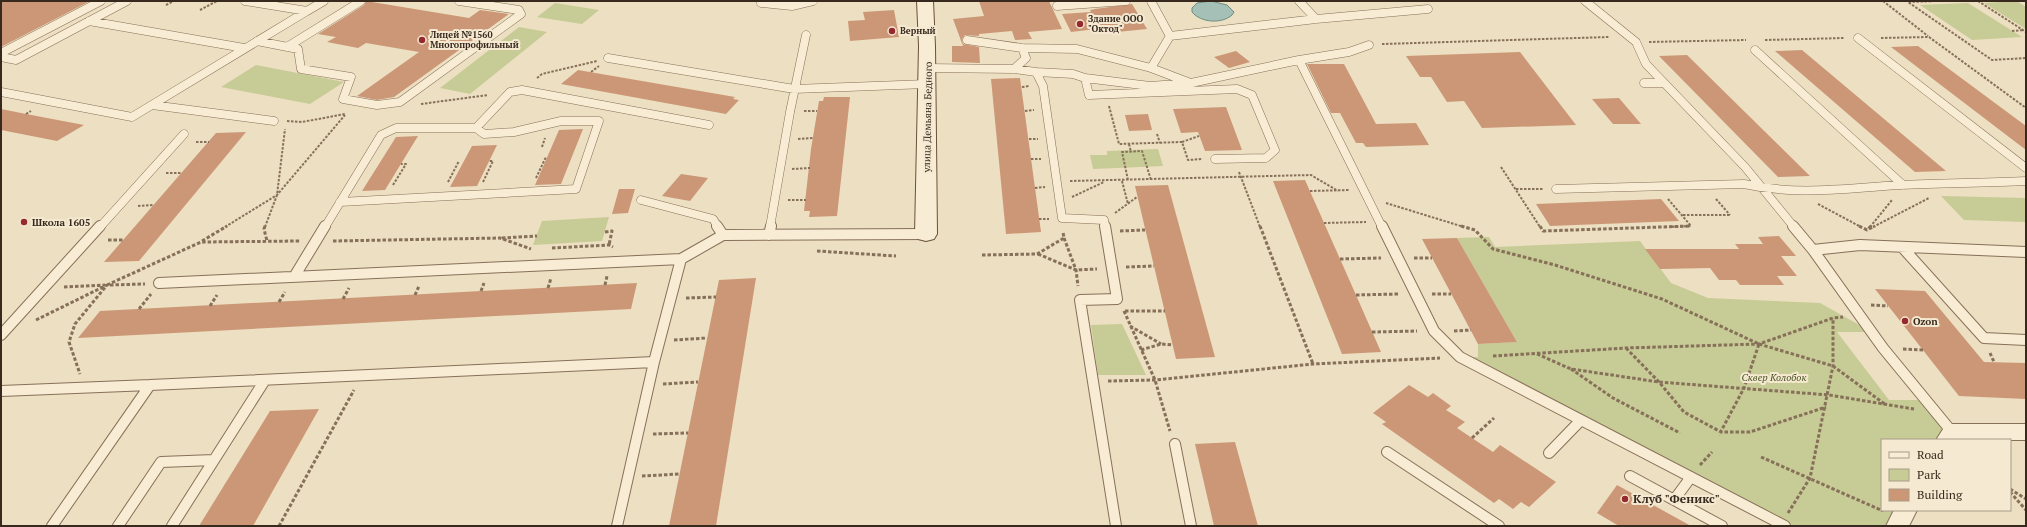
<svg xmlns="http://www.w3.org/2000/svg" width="2027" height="527" font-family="'PT Serif',serif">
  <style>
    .green { fill: #c7cb95 }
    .water { fill: #a4c0b7; stroke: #6b8e84 }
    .building { fill: #cb9777 }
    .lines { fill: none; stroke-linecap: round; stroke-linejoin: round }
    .lane-far1-casing { stroke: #877059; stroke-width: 9 }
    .lane-casing { stroke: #877059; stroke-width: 12 }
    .street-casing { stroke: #877059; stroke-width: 2 }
    .secondary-casing { stroke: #69513c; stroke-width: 2 }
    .path-far1 { stroke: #877059; stroke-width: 2; stroke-dasharray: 2.5 1.5; stroke-linecap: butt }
    .path { stroke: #877059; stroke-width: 3; stroke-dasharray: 3.5 2; stroke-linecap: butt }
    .lane-far1 { stroke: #f8ecd4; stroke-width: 8 }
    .lane { stroke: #f8ecd4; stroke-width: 10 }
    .street { fill: #f8ecd4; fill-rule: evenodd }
    .secondary { fill: #f8ecd4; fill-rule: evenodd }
    .poi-dot { fill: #95292e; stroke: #f5e9d1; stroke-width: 1.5 }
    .labels { text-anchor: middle; stroke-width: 4; stroke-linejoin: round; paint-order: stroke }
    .far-poi-label { font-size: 9px; font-weight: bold; fill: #37291d; stroke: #f5e9d1; text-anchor: start }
    .street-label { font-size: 10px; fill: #37291d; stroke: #f5e9d1 }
    .poi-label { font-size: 10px; font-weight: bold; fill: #37291d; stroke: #f5e9d1; text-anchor: start }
    .park-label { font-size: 10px; font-style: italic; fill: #495324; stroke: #f5e9d1 }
    .near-poi-label { font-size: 12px; font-weight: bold; fill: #37291d; stroke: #f5e9d1; text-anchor: start }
  </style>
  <rect width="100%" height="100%" fill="#eddfc1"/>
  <!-- green -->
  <path class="green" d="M2017,1l9,6v22l-42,-26z
    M555,3l44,7 -17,14 -45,-7z
    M1968,3l54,34 -50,3 -52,-35z
    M519,27l28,5 -77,62 -30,-6z
    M256,65l88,17 -34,22 -89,-17z
    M1158,149l5,17 -70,3 -3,-14h17v-4z
    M1941,196l85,2v24l-62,-2z
    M609,217l-7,24 -69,4 9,-24z
    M1489,237l6,10 145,-6 31,42 37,15 112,5 52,29h-35l52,68h36l27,32 -5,8h-65v70h24l-9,16h-112l-325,-169h18v-13l39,-2 -60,-104z
    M1122,324l24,51h-48l-7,-50z"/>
  <!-- water -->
  <path class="water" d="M1211,1l16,4 7,7 -2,3c-10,9 -31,8 -40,-3v-4l5,-5z"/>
  <!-- building -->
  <path class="building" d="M1,1h89l-89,46z
    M366,1l103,17 11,-8 29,4 -115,83 -17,3 -20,-4 62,-44 -53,-9 -8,5 -31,-6 9,-5 -18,-3 46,-29z
    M979,1h70l13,28 -34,3 4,7 -17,1 -3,-9 -33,3v2l-14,-1 -3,4 1,5 16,3 1,16 -28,-1v-16h11l-10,-27 31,-3z
    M1132,4l15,25 -40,4 -2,-5 -34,4 -9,-18 29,-2 -1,-2 5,-1z
    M894,10l5,27 -49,4 -2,-20 17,-1 -2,-8z
    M1918,46l108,80v24l-135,-103z
    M1802,50l144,121 -31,1 -140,-121z
    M1236,51l14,11 -21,6 -15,-11z
    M1520,52l56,73 -94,3 -18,-27 -17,1 -16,-25h-11l-14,-21z
    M1687,55l123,121 -32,1 -119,-121z
    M1307,64h37l32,60 40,-1 13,22 -63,2 -3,-4h-7l-16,-30h-9z
    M578,70l157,27 -2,2 6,1 -13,14 -165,-30z
    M1020,78l21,154 -35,2 -15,-155z
    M824,97h26l-13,119 -28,1 1,-6h-6l7,-62 8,-48h4z
    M1619,98l22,26h-28l-21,-25z
    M1226,107l16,43 -37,1 -7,-19 -17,1 -8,-24z
    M1,109l25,5 58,11 -27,16 -56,-11z
    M1148,114l4,16 -23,1 -4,-16z
    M583,129l-22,55 -26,1 24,-55z
    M246,132l-107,129 -35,1 112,-129z
    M418,136l-33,54 -23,1 34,-54z
    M497,145l-20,41 -27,1 22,-41z
    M681,174l27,4 -18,23 -28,-5z
    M1305,180l51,115 25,57 -39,2 -69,-173z
    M1168,185l47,172 -39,2 -41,-173z
    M619,189h16l-7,24 -16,1z
    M1661,199l18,22 -129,5 -14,-22z
    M1779,236l17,20h-15l16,20h-20l7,9h-44l-4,-5h-17l-9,-12 -50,1 -15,-20h94l-4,-5h28l-5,-7z
    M1457,238l60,104 -39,2 -56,-105z
    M756,278l-40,248h-47l50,-246z
    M637,283l-6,26 -553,29 22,-27z
    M1875,289l50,2 59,71 42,1v36l-67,-3z
    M1409,385l19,12 5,-4 18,13 -5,4 19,12 -8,6 36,24 7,-7 56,37 -27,25 -8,-5 -8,7 -14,-10 -5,4 -112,-79 4,-2 -13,-9z
    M319,409l-66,117h-54l71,-115z
    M1235,442l23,84h-44l-19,-82z
    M1617,485l74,41h-72l-22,-13z"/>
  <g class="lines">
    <!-- lane-far1 casing -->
    <g class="lane-far1-casing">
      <path id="lane-far1" d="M1151,1l19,35
        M1299,1l17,18
        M1585,1l51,41 10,22 99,103 49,60
        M761,3l31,3 21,-5
        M1057,6l69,-5
        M307,11l17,-10
        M89,21l155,27
        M1858,38l168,130
        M967,40l55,8 55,1 74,19 37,14
        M257,41l41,8 3,20 50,8 -8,22 34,6 23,-3 121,-88 -2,-4 -60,-9
        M287,47l74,-46
        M1755,50l148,135
        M1,53l100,-52
        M1,57l15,3 111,-59
        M608,58l186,31 133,-5
        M1299,60l50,-8 20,-7
        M927,68l87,1 22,3 7,14 19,132 42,2 1,7
        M1151,68l19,-32 146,-17 112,-10
        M1014,69l12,-11 -4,-10
        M1036,72l37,2 12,4 4,17 148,-6 15,6 23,55 -9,8 -51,1
        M1085,78l65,8 41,-3 108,-23 83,167
        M1644,83h20
        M1,92l131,25 175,-106 -62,-10
        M152,105l122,16
        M1556,189l188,-5c53,12 104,4 157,1 42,-2 83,-2 125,-4
        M641,200l72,19 5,8
        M340,202l236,-13 23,-68h-38l-47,11 -30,2 -8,-6
        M100,227l84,-93
        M325,227l56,-92 15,-7h80l34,-36 12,-2 187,35
        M770,227l20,-115 16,-77"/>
    </g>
    <!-- lane casing -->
    <g class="lane-casing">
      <path id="lane" d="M717,226l6,9
        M1105,226l12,73 -37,1 36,226
        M1382,226l52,105 26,26 325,169
        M1793,226l20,24 70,98 69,84
        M769,235l2,-9
        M1902,247l82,91 42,2
        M1813,250l47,-5 166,7
        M294,277l31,-51
        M159,283l522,-24
        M1,335l99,-109
        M150,385l504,-23
        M1,391l149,-6 -98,141
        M1175,444l16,82
        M1387,452l112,74
        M1549,453l32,-33
        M1630,476l92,50
        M1674,500l17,-23
        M118,526l43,-64 53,-2
        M172,526l93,-146
        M617,526l37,-164 27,-103 42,-24 203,-1"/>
    </g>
    <!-- street casing -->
    <g class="street-casing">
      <path id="street" d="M1952,424h74v16h-90l9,-14z
        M1894,510h23l-8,16h-23z"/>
    </g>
    <!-- secondary casing -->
    <g class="secondary-casing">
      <path id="secondary" d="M917,1h16l2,45 2,188 -3,5 -8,2 -8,-2 -3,-5 4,-188z"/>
    </g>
    <!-- path-far1 -->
    <path class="path-far1" d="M1883,1l45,35
      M1935,1l-27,1 84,58 34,-2
      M1978,1l48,31
      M166,5l8,-4
      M200,10l17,-9
      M2012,31l11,-1
      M1881,38l48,-1 97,71
      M1765,40l79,-2
      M1649,42l97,-2
      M1382,44l227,-7
      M591,72l8,-6
      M537,78l5,-4 55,-13
      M1022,87l7,-1
      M421,104l67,-9
      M1109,106l10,38 63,-2 6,18 14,-1
      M804,111h13
      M1025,111l9,-1
      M26,114l5,-3
      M287,121l15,1 43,-8
      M1157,134l3,9
      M798,139l15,-1
      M1029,139h9
      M196,142h13
      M1182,142l17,-6
      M1129,144l2,8
      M542,147l3,-9
      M1031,159h10
      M1501,167l39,60
      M792,169l18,-1
      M1239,172l21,55
      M166,173h16
      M536,178l10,-21
      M1128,180l-6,-28 20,-1 9,29
      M1070,181l241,-6 27,16
      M1122,181l6,23
      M448,182l11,-21
      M483,182l10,-21h-4
      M393,185l13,-21h-5
      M1035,188l10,-1
      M1516,189h27
      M1310,191l40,-1
      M1072,197l32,-15
      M1668,199l23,27 -22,1
      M1716,199l14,16
      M788,200h18
      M1386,203l78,24
      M1818,204l43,23
      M138,206l16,-1
      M1115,213l22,-16
      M1683,215h47
      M1039,219h10
      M1324,223l42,-1
      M225,227l52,-32 68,-80
      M265,227l12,-32 8,-66
      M1870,227l22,-27
      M1873,227l56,-29"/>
    <!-- path -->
    <path class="path" d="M265,226l-1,3 3,12
      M1260,226l53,138
      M1461,226l14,4 18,19 62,16 107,34 97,45 -15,44 -25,47
      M1540,226l3,5 148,-5
      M1859,226l8,4 4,-4
      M1869,229l6,-3
      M1120,231l25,-1
      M605,232l7,-1 -3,14
      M502,238l35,-2
      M1064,238l12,32 2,16
      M108,240h15
      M202,241l25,-15
      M333,241l167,-3 31,11
      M552,248l57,-3 4,2
      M817,251l79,5
      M1038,254l38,16 21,-1
      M982,255l55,-1 27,-16 -1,-6
      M1414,258h18
      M1340,259l41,-1
      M1126,267l28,-1
      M107,285l94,-43 99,-1
      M110,285l35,-1
      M605,285l2,-9
      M64,287l41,-2
      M548,288l3,-10
      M481,291l3,-8
      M1432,294h19
      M415,295l4,-9
      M1356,295l43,-1
      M686,298l30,-1
      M343,299l6,-11
      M279,302l6,-10
      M1871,305l17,1
      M210,306l7,-11
      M139,309l12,-15
      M1124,311l31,69 15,51
      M1125,311h40
      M36,320l71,-35 -32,39 -6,18 11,32
      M1130,326l31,18
      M1454,331l17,-1
      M1372,332l45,-1
      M674,340l33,-2
      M1759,344l74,22 53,39
      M1626,348l33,34 25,30 37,20h29l76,-25
      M1903,349l20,1
      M1141,350l20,-6 12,1
      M1990,353l4,9
      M1537,354l34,15 88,13 170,13 85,14
      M1493,356l133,-8 133,-4 74,-26 10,-1
      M1571,369l42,29 67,35
      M1108,381l47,-1 158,-16 127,-6
      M663,384l35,-2
      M653,434l35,-1
      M1472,438l22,-20
      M1761,457l122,54
      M1700,465l12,-13
      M642,476l38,-2
      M2010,489l16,10
      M2010,492l16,18
      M1788,513l22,-35 23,-112v-48
      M279,526l75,-136"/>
    <!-- lane-far1 -->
    <use href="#lane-far1" class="lane-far1"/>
    <!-- lane -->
    <use href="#lane" class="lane"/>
    <!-- street -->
    <use href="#street" class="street"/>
    <!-- secondary -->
    <use href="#secondary" class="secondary"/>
  </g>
  <!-- markers -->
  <g class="poi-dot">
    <circle cx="1080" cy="24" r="4"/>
    <circle cx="892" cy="31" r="4"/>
    <circle cx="422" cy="40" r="4"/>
    <circle cx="24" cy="222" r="4"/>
    <circle cx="1905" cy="321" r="4"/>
    <circle cx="1625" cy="499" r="4"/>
  </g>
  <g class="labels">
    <!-- far-poi labels -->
    <g class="far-poi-label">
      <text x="1088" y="22">Здание ООО<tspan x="1088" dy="10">"Октод"</tspan></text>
      <text x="900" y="34">Верный</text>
      <text x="430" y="38">Лицей №1560<tspan x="430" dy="10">Многопрофильный</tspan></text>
    </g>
    <!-- street labels -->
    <g class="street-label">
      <text transform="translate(927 117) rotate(-89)" y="4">улица Демьяна Бедного</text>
    </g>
    <!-- poi labels -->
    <g class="poi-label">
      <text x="32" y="226">Школа 1605</text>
      <text x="1913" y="325">Ozon</text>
    </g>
    <!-- park labels -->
    <g class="park-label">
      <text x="1774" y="381">Сквер Колобок</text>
    </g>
    <!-- near-poi labels -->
    <g class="near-poi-label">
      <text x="1633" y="503">Клуб "Феникс"</text>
    </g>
  </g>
  <!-- border -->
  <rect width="2027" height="527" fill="none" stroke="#37291d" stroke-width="4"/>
  <!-- legend -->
  <rect x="1881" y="439" width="130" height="72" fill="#f5e9d1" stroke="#a99c89"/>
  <rect x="1889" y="452" width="20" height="6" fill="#f8ecd4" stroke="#a99c89"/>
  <text x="1917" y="459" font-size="12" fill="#37291d">Road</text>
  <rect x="1889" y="469" width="20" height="12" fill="#c7cb95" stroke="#a99c89"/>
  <text x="1917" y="479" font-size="12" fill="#37291d">Park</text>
  <rect x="1889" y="489" width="20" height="12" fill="#cb9777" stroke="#a99c89"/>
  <text x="1917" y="499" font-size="12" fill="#37291d">Building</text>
</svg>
